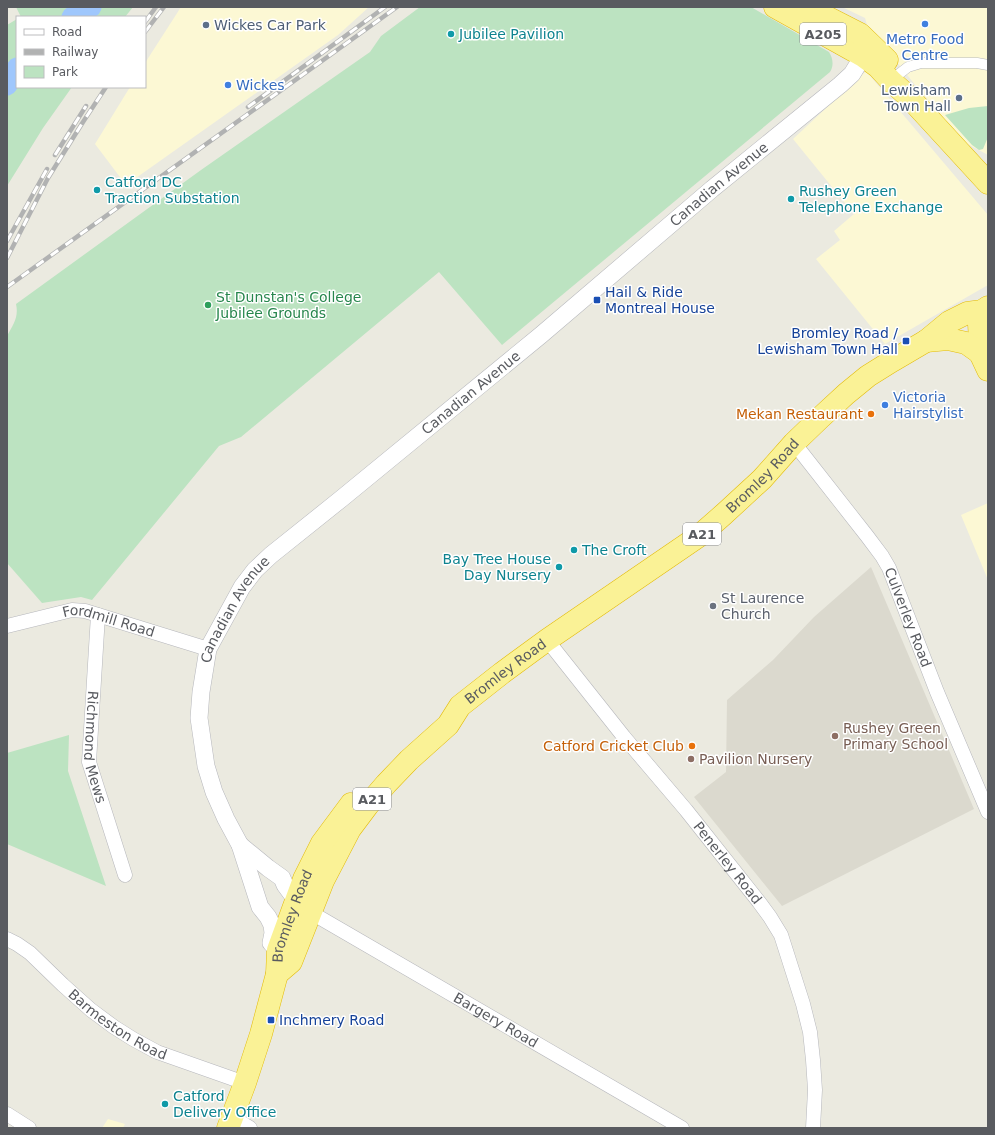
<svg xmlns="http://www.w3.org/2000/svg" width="995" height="1135" font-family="'DejaVu Sans',sans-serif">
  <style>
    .commercial { fill: #fcf8d4 }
    .education { fill: #dbd9ce }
    .green { fill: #bce3c1 }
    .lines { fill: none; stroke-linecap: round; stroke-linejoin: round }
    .river { stroke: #9fc7fc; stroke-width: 21 }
    .pedestrian-casing { stroke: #b6b7bc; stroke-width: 11 }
    .minor-casing { stroke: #b6b7bc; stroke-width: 15 }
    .tertiary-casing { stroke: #b6b7bc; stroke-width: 18 }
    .trunk-casing { stroke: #e3bb08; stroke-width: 23 }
    .pedestrian { stroke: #fff; stroke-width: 10 }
    .minor { stroke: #fff; stroke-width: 14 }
    .tertiary { stroke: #fff; stroke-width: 17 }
    .trunk { stroke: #faf296; stroke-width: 22 }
    .rail-casing { stroke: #b1b2b2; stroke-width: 4.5 }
    .rail { stroke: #fff; stroke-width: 3; stroke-dasharray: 9; stroke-linecap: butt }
    .shop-dot { fill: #3f7fe0; stroke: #fff; stroke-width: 1.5 }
    .service-dot { fill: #5c6f8a; stroke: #fff; stroke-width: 1.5 }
    .culture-dot { fill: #0f9aa8; stroke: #fff; stroke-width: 1.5 }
    .transit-dot { fill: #1a4fb4; stroke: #fff; stroke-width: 1.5 }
    .leisure-dot { fill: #2e9e5b; stroke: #fff; stroke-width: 1.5 }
    .food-dot { fill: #e8710a; stroke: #fff; stroke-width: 1.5 }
    .worship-dot { fill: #6b7280; stroke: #fff; stroke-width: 1.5 }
    .education-dot { fill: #8d6e63; stroke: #fff; stroke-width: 1.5 }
    .labels { text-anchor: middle; stroke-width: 3; stroke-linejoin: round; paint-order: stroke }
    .shield { fill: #fff; stroke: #8b8c90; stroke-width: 1 }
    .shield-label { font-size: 13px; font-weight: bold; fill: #595b60 }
    .service-label { font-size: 14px; fill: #4e5e75; stroke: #fff; text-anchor: start }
    .culture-label { font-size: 14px; fill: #0d838f; stroke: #fff; text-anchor: start }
    .shop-label { font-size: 14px; fill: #366cbe; stroke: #fff; text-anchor: start }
    .street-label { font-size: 14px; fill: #595b60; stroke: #fff }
    .transit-label { font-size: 14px; fill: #164399; stroke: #fff; text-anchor: start }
    .leisure-label { font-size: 14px; fill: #27864d; stroke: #fff; text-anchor: start }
    .food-label { font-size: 14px; fill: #c56008; stroke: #fff; text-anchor: end }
    .worship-label { font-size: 14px; fill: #5b616d; stroke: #fff; text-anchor: start }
    .education-label { font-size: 14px; fill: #785e54; stroke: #fff; text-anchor: start }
  </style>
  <rect width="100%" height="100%" fill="#ebeae0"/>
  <!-- commercial -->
  <path class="commercial" d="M181,7h188l-31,28 -212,150 -31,-41 35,-57h15v-24z
    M842,7h146v148l-24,-13 -48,-56 -49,-61 -2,-7z
    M866,71l122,144v70l-103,59 -69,-85 24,-19 -6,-9 20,-17 -61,-75z
    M988,503v77l-27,-65z
    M108,1119l17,5 -2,4h-21z"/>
  <!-- education -->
  <path class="education" d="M871,567l103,242 -192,97 -88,-109 32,-25 1,-72 46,-40 41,-43z"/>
  <!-- green -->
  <path class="green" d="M16,7h117l-8,10h-104z
    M420,7h331l78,45c4,6 5,14 1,20l-328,273 -63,-73 -198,165 -22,9 -127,154 -11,-3 -39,6 -35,-40v-227c6,-11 12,-19 9,-32l185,-134 169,-118 11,-16z
    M17,19v68h55l-29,41 -36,58v-161z
    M988,106v31l-5,12 -4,1 -7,-5 -27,-30 24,-7z
    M69,735l-1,36 38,115 -99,-42v-91z"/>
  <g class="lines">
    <!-- river -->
    <path class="river" d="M72,17l19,-10
      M7,85l10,-17"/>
    <!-- pedestrian casing -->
    <g class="pedestrian-casing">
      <path id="pedestrian" d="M899,74l9,-7 13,-4h56l11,2"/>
    </g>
    <!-- minor casing -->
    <g class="minor-casing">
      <g id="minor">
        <path id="s1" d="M794,443l73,93 15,20 7,12 48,124 51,120"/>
        <path id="s2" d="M98,615l-9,147 36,113"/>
        <path id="s3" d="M7,626l65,-16 13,1 123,38"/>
        <path id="s4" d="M547,640l77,97 62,73 73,92 11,15 11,18 22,69 7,28 3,28 2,30 -2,38"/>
        <path id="s5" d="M310,912l372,216"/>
        <path id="s6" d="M7,939l10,5 13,9 33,32 28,25 23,17 19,12 24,13 88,31"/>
        <path d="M7,1114l22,14"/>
        <path d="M232,1117l18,11"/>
      </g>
    </g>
    <!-- tertiary casing -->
    <g class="tertiary-casing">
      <g id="tertiary">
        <path d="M240,845l28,23 14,10 3,7 11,15 8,7"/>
        <path id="s7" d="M278,950l-7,-7 2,-10 -1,-8 -4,-8 -8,-10 -20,-62 -14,-26 -12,-27 -8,-26 -7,-48 2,-26 7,-43 34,-62 13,-17 16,-15 70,-56 200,-164 171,-146 128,-104 12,-11 11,-18 -5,-10"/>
      </g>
    </g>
    <!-- trunk casing -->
    <g class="trunk-casing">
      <g id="trunk">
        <path d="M775,7l88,49 15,11 13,14 18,16 79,86"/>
        <path d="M807,7l53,27 27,26"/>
        <path d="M982,311l-3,13 1,17v12l8,17"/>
        <path d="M926,341l22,-2 18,4 14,10"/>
        <path id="s8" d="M277,974l14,-12 32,-81 27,-52 18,-24 18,-21 23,-24 39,-35 12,-19 42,-33 45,-33 152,-104 25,-22 38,-35 32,-36 26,-25 26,-24 22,-18 24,-15 34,-20 23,-19 18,-9 15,-2 6,-4"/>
        <path id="s9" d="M228,1128l17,-45 16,-49 16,-60 1,-24 26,-71 18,-36 29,-39"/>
      </g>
    </g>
    <!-- pedestrian -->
    <use href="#pedestrian" class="pedestrian"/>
    <!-- minor -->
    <use href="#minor" class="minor"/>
    <!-- tertiary -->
    <use href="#tertiary" class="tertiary"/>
    <!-- trunk -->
    <use href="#trunk" class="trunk"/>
    <!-- rail casing -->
    <g class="rail-casing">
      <path id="rail" d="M145,22l11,-15
        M145,32l19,-25
        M248,107l137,-100
        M55,155l31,-49
        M7,241l40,-72
        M7,258l41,-80 35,-56 23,-35
        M7,287l390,-280"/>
    </g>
    <!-- rail -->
    <use href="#rail" class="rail"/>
  </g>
  <!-- markers -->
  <g class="shop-dot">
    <circle cx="925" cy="24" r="4"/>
    <circle cx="228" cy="85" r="4"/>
    <circle cx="885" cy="405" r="4"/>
  </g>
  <g class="service-dot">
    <circle cx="206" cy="25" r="4"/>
    <circle cx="959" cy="98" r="4"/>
  </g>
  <g class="culture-dot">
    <circle cx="451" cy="34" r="4"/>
    <circle cx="97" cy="190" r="4"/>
    <circle cx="791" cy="199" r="4"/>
    <circle cx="574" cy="550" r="4"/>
    <circle cx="559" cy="567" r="4"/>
    <circle cx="165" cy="1104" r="4"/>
  </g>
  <g class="transit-dot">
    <rect x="593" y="296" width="8" height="8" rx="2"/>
    <rect x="902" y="337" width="8" height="8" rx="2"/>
    <rect x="267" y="1016" width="8" height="8" rx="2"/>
  </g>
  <circle class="leisure-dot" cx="208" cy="305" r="4"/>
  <g class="food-dot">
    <circle cx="871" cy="414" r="4"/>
    <circle cx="692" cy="746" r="4"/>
  </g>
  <circle class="worship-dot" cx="713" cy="606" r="4"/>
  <g class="education-dot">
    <circle cx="835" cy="736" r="4"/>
    <circle cx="691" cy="759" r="4"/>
  </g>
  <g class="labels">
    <!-- shield labels -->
    <g class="shield">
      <rect x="800" y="23" width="46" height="22" rx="3"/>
      <rect x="683" y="523" width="38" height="22" rx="3"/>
      <rect x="353" y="788" width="38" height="22" rx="3"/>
    </g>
    <g class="shield-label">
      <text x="823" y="39">A205</text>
      <text x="702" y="539">A21</text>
      <text x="372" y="804">A21</text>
    </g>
    <!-- service labels -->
    <g class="service-label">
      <text x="214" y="30">Wickes Car Park</text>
      <text x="951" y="95" text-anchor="end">Lewisham<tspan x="951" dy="16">Town Hall</tspan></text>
    </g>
    <!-- culture labels -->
    <g class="culture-label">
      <text x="459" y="39">Jubilee Pavilion</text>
      <text x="105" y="187">Catford DC<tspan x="105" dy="16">Traction Substation</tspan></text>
      <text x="799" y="196">Rushey Green<tspan x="799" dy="16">Telephone Exchange</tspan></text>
      <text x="582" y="555">The Croft</text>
      <text x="551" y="564" text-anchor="end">Bay Tree House<tspan x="551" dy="16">Day Nursery</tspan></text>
      <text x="173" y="1101">Catford<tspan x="173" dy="16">Delivery Office</tspan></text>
    </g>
    <!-- shop labels -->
    <g class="shop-label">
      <text x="925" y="44" text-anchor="middle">Metro Food<tspan x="925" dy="16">Centre</tspan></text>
      <text x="236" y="90">Wickes</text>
      <text x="893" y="402">Victoria<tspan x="893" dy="16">Hairstylist</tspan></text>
    </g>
    <!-- street labels -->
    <g class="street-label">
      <text dy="5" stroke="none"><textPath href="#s7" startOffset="1015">Canadian Avenue</textPath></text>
      <text dy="5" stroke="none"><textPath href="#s7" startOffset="691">Canadian Avenue</textPath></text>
      <text dy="5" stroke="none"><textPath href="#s8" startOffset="711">Bromley Road</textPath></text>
      <text dy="5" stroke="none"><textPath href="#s7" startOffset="367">Canadian Avenue</textPath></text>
      <text dy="5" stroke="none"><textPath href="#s1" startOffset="210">Culverley Road</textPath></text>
      <text dy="5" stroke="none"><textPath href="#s3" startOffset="105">Fordmill Road</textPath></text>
      <text dy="5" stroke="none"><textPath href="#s8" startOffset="387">Bromley Road</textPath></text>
      <text dy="5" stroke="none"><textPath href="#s2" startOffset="133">Richmond Mews</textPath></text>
      <text dy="5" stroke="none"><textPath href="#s4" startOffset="287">Penerley Road</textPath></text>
      <text dy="5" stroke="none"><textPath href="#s9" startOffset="222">Bromley Road</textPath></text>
      <text dy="5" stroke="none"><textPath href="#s5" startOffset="215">Bargery Road</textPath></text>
      <text dy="5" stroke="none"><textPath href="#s6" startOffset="141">Barmeston Road</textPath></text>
    </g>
    <!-- transit labels -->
    <g class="transit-label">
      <text x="605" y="297">Hail &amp; Ride<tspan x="605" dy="16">Montreal House</tspan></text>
      <text x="898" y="338" text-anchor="end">Bromley Road /<tspan x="898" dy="16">Lewisham Town Hall</tspan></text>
      <text x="279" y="1025">Inchmery Road</text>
    </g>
    <!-- leisure labels -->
    <g class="leisure-label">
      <text x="216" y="302">St Dunstan's College<tspan x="216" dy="16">Jubilee Grounds</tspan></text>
    </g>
    <!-- food labels -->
    <g class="food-label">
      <text x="863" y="419">Mekan Restaurant</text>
      <text x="684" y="751">Catford Cricket Club</text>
    </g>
    <!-- worship labels -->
    <g class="worship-label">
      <text x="721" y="603">St Laurence<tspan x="721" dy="16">Church</tspan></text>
    </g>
    <!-- education labels -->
    <g class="education-label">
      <text x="843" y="733">Rushey Green<tspan x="843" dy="16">Primary School</tspan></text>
      <text x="699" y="764">Pavilion Nursery</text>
    </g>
  </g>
  <!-- border -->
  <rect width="995" height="1135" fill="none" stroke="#595b60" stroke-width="16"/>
  <!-- legend -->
  <rect x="16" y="16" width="130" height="72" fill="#ffffff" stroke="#bdbdbf"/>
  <rect x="24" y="29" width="20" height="6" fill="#ffffff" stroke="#bdbdbf"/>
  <text x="52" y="36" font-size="12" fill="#595b60">Road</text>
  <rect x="24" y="49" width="20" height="6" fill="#b1b2b2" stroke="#bdbdbf"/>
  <text x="52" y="56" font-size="12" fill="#595b60">Railway</text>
  <rect x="24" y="66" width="20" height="12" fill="#bce3c1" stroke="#bdbdbf"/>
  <text x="52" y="76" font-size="12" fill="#595b60">Park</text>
</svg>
